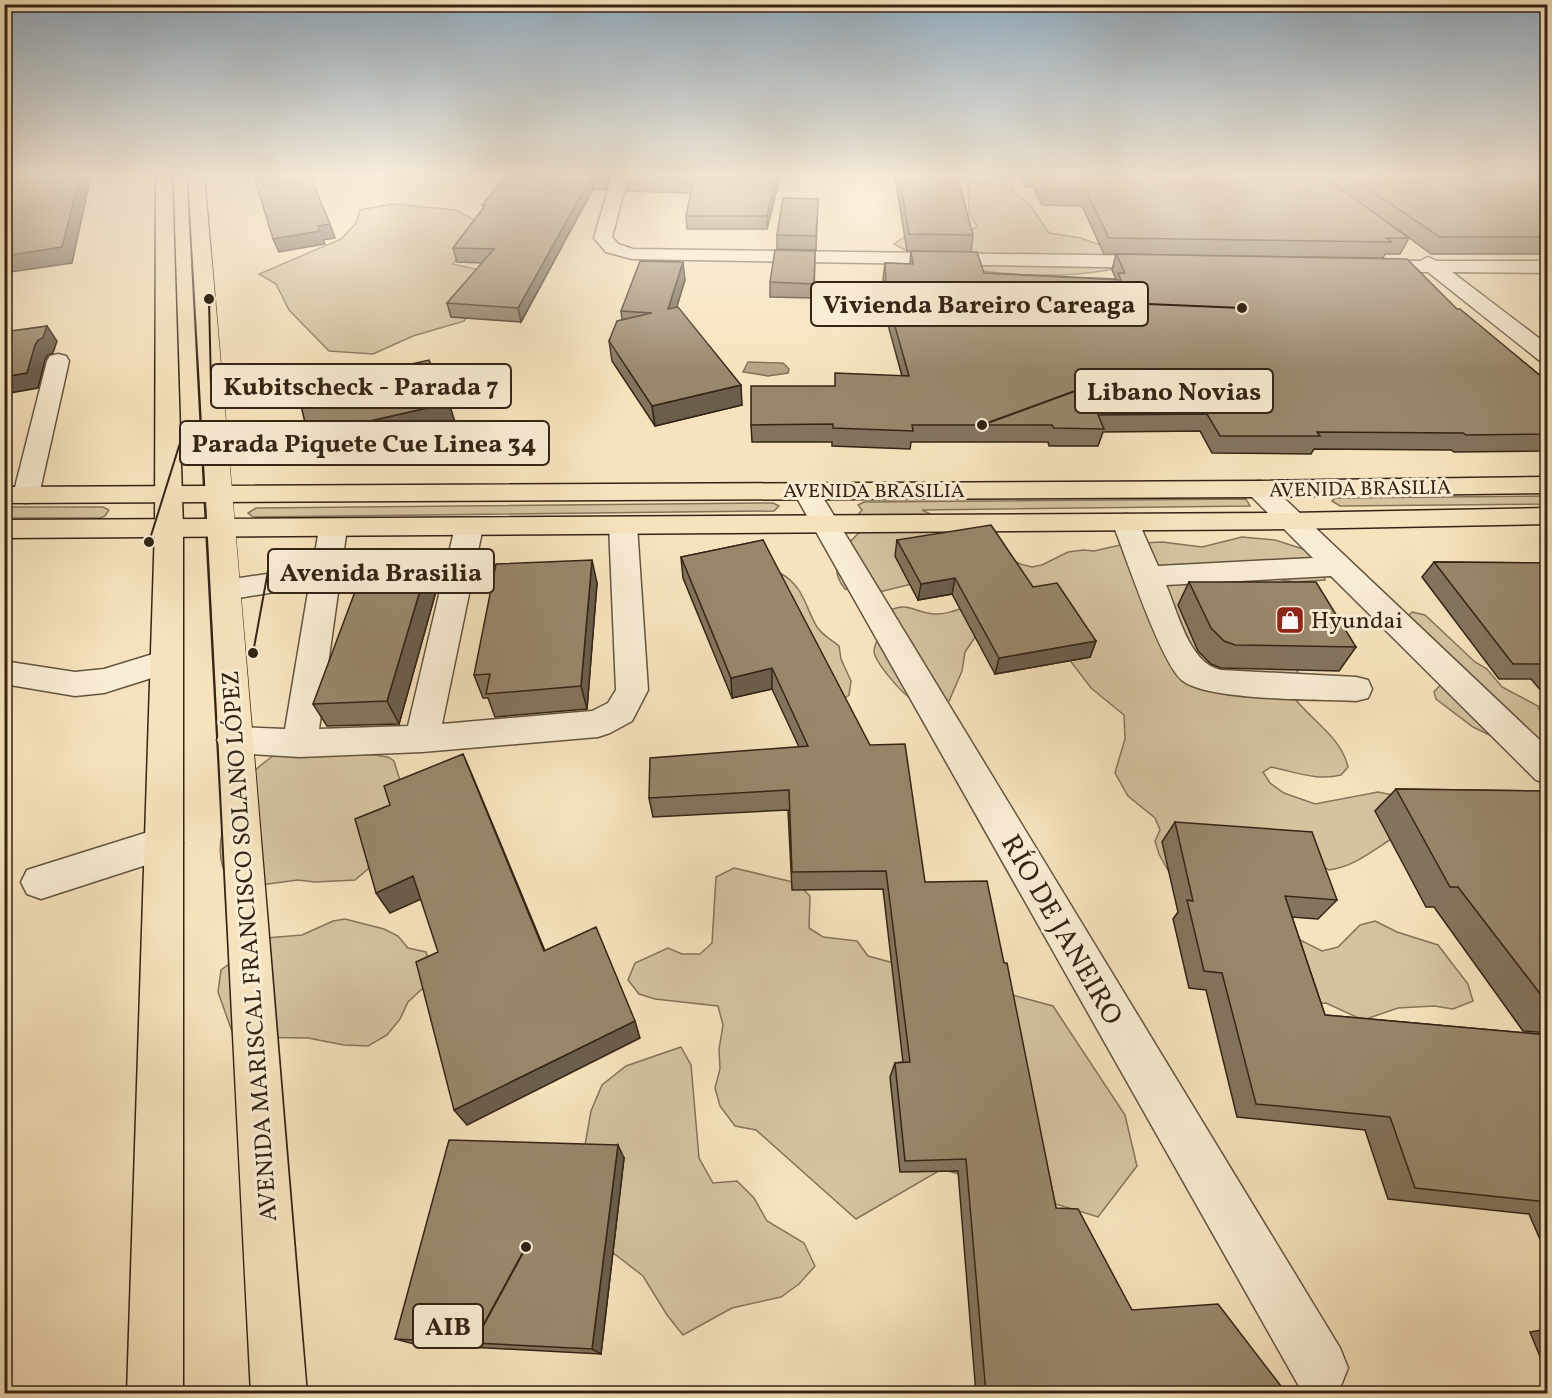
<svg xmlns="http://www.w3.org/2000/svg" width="1552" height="1398" font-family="Vollkorn,serif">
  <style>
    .green { fill: #d5c3a0; stroke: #84745a; stroke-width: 1.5 }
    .water { fill: #b4a284; stroke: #817058; stroke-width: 1.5 }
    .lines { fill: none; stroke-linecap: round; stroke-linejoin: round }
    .minor-casing { stroke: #64543f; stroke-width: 3 }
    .major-casing { stroke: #342415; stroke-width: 3 }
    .highway-casing { stroke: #342415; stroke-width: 3 }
    .minor { fill: #f9edd4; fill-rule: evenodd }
    .major { fill: #f6e3bd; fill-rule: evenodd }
    .highway { fill: #f6e3bd; fill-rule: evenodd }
    .wall { fill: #84745d; stroke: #342415; stroke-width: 1.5 }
    .shaded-wall { fill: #6b5e4c; stroke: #342415; stroke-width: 1.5 }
    .building { fill: #99876c; stroke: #342415; stroke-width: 1.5 }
    .labels { text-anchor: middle; stroke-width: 6; stroke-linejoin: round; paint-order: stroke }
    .far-street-label { font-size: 20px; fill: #342415; stroke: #f9edd4 }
    .poi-label { font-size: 24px; fill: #342415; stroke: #f9edd4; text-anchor: start }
    .street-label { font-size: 24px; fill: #342415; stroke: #f9edd4 }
    .near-street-label { font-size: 28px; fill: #342415; stroke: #f9edd4 }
    .leader { fill: none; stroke: #342415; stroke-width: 2 }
    .callout-dot { fill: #342415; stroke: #f9edd4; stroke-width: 2 }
    .callout { fill: #f9edd4; stroke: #342415; stroke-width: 2 }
    .callout-label { font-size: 26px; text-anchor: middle; font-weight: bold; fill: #342415 }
  </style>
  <rect width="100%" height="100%" fill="#f6e3bd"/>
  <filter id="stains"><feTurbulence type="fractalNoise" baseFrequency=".00333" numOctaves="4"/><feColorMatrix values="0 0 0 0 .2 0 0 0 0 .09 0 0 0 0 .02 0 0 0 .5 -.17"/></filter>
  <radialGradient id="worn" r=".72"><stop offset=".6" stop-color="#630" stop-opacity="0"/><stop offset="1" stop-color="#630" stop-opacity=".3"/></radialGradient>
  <!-- green -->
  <path class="green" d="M968,176h37l9,16 15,12 20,29 32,5 22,8 15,22c-60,14 -171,8 -224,-24l12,-8 48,3 23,-12 -8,-15z
    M392,204l64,6 20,11 -10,27 -13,16 26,6 -1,31 -14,20 -51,15 -40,18 -44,-3 -40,-41 -13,-26 -17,-10 82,-35 15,-16 4,-13z
    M1548,496l-1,8 -207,2 -8,-5 3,-3z
    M1246,499l4,7 -328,4 39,19 59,35 12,3 10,-2 26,-13 15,-2 11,1 31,-7 37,-2 40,5 40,-10 33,3 31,10 15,14 4,16 -31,2 -24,-4 -21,2 -7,9 51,74 9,17 -10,15c18,25 49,41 56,72l-7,8c-25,6 -45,-3 -70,-8l-8,5 7,11 14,10 31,11 63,-12 20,4 -2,40c-23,14 -40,30 -67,34l-23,-16 -137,18 -10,-18 -4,-13 5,-11 -5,-12 -27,-22 -13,-23 10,-34 -1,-24 -33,-27 -41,-54 -126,-53 -53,13 -26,-5c-20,-25 -1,-42 18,-60l-8,-11 7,-8 -4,-5 6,-3z
    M773,503l6,3 -5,5 -521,6 -5,-4 8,-5z
    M4,507h99l6,3 -4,6 -5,2h-95z
    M780,573c24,13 25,34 37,54 5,8 15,13 22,19l2,13 10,22 -2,14 -7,5z
    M976,603v33l-11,16 -3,19 -13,30c-11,3 -26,3 -37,-2 -10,-5 -38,-38 -38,-48 1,-16 15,-17 11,-39 25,-11 25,-1 48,2 14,1 29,-6 43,-11z
    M1412,612l13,3 50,47 12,7 15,18 36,19 5,14 4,4v56l-45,-39 -29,-14 -37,-28 -2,-7 10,-11 -38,-63z
    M277,753l98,2 13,2 6,4 7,23 -18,72 -28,24 -40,2 -17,-2 -30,4h-37c-25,-36 -2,-79 21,-110 6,-8 17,-15 25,-21z
    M734,868l63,15 13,13 -1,32 14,9 34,4 11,15 185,50 72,109 12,51 -39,51 -156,-48 -86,50 -100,-89 -21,-4 -15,-20 -5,-18 5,-19 -1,-20 4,-24 -5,-19 -63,-7 -16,-5 -11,-14 7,-17 33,-15 14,6h18l12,-11 4,-66z
    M345,919l39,10 14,7 10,12 18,4 5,14 -8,22 -15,14 -8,17 -13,16 -19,11 -24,-1 -36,-7 -74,-1 -16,-45 3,-22 45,-32 36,-3 31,-14z
    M1375,921l22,11 41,13 30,39 5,17 -20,8 -19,-3 -36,2 -35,12 -37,-17 -24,1 -16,-71 36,18 16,-4 22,-22z
    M681,1047l10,18 8,93 14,25 24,-2 17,17 13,23 37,22 11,23 -16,18 -18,13 -49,11 -49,27 -16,-20 -24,-39 -45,-35 -20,-56 13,-74 11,-26 24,-19z"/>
  <!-- water -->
  <path class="water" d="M748,362l35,1 6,6 -1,4 -20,3 -25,-4z"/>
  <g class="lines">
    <!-- minor casing -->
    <g class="minor-casing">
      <path id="minor" d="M612,176h16l-16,61 6,7 15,5 525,7 7,2 2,4 -2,4 -7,2 -526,-9 -26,-7 -12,-14z
        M1428,257l9,4h111v12l-96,-1 96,73v17l-8,-1 -112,-89h-59l-7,-2 -2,-4 2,-4 7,-2 51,1z
        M58,354l8,2 3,5 -30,134 -4,6 -9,2 -9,-2 -4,-6 34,-134 3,-5z
        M1259,481l9,2 280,265v36l-12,-4 -205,-204 -165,9c12,27 23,79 55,85l135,7 12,3 4,9 -4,9 -12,3c-37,-2 -147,0 -173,-20 -22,-16 -58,-128 -71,-159l4,-6 10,-2 10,2 22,50 155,-8 -63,-63 -4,-6 4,-6z
        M806,483l9,2 4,6 521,857 8,20 -8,20c-16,6 -24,6 -40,0l-507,-897 4,-6z
        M623,517l10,2 4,6 11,165 -16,31 -22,12 -12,4 -176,15 -122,5 -66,-4 -12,-3 -5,-10 5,-10 12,-3 51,2 24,-143 -82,14 -10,-3 -5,-7 5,-7 10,-3 86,-13 6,-39 4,-6 10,-3 10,3 4,6 -28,201 89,-3 47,-199 4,-6 10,-3 10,3 4,6 -41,197 150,-13 16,-8 8,-13 -7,-165 4,-6z
        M166,650l11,4 5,8 -5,8 -73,23 -29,3 -71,-12v-20l6,-2 65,10 29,-3z
        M164,827l13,4 6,12 -6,12 -136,44 -14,-5 -6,-12 6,-12z"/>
    </g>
    <!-- major casing -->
    <g class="major-casing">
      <path id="major" d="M1548,477v16l-289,4 -1255,6v-16l1255,-6z
        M1548,508v16l-258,5 -1286,9v-18l1286,-7z"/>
    </g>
    <!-- highway casing -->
    <g class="highway-casing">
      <path id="highway" d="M156,176h16l11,352v866h-56l28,-866z
        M188,176h16c38,406 68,812 103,1218h-56c-21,-406 -39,-812 -63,-1218z"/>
    </g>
    <!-- minor -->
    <use href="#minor" class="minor"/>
    <!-- major -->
    <use href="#major" class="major"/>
    <!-- highway -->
    <use href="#highway" class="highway"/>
  </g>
  <!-- wall -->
  <path class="wall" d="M383,176h23v1z
    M506,176h104l-4,14 -13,-1 -72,133 -70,-5 -4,-14 36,-40 -26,-1 -4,-14 30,-40 -1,-3z
    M626,176h154l-13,53h-80l-1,-13 5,-23 -64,-2z
    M895,176h62l16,59 -2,17 13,21 132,6 -4,-9 4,-16 341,55 91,73v69l-94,1 -3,-2 -137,-1 -3,5 -99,-1 -12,-22 -97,1 -5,14h-49l-1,-4h-137l-1,7 -78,-3v-4h-80l-1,-17 84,-39 67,-10 -17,-62 -2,-35 2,-16 25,1 1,-13h-4z
    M1020,176h528v78h-117l-35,-26 13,10 -9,16h-15l-2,4 -279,-4 -22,-48 -40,-1 -9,-18h-8z
    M818,199l-2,51 -39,-1v-14z
    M815,251l-1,47 -44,-1v-15z
    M685,280l-9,28 66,97 -87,21 -43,-65 -3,-20 13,-21 -1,-9z
    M763,540l162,342 79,81 52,245 76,102 155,84h-311l-18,-223 -58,1 -10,-95 5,-14 8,-1 -20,-173 -91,1 -4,-80 -135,7 -4,-19 150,-51 -27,-58 -40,9 -49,-120 -2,-21z
    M897,540l136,47 63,54 -6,16 -95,17 -43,-80 -34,6 -23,-44z
    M431,554l9,23 -41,147 -72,2 -14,-22z
    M1434,562l114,1v136l-17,-20h-32l-77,-102z
    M1189,582l167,65 -17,24 -118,-3 -10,-4 -13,-13 -20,-46z
    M597,583l-10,126 -92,8 -7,-19h-5l-9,-23z
    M1396,789l152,2v242l-25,-2 -89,-124h-8l-51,-96z
    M1175,822l162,78 -19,19 -26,-2 33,98 223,20v223l-19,-44 -141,-15 -23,-69 -128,-13 -31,-127 -17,-2 -16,-69 5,-7 -16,-70z
    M624,1158l-23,196 -187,-10 -19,-5z
    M1548,1329v47l-18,-44z"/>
  <!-- shaded-wall -->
  <path class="shaded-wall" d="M80,176h11l-19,87 -68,10v-17z
    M604,176h6l-4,14 -2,-13z
    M777,176h3l-13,53v-13z
    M591,177l2,12 -72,133 -3,-14z
    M330,224l5,14 -12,2 2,4 -46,8 -6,-13 45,-13z
    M683,262l2,18 -15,49 -2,-20z
    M47,326l10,15 -4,12 -5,2 -3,5 -7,28 -34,6v-17l31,-32z
    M741,385l1,20 -87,21 -3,-20z
    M449,403l7,22 -137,33 -11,-23z
    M431,554l9,23 -41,147 -12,-23z
    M592,560l5,23 -10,126 -6,-23z
    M955,578l-3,16 -34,6 3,-16z
    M1096,641l-6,16 -95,17 4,-16z
    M772,668v21l-40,9 -1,-20z
    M463,754l10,23 80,193 -9,-19z
    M413,876l13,21 -36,16 -14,-20z
    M635,1021l5,17 -173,87 -13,-15z
    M618,1145l6,13 -23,196 -9,-5z"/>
  <!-- building -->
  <path class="building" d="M4,176h76l-18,71 -58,9z
    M254,176h56l20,48 -12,2 2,5 -47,8z
    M506,176h98v1h-13l-73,131 -71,-5 47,-54 -41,-1 33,-43h-4z
    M626,176h151l-10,40h-81l8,-35 -69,-3z
    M899,176h58l16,59 -64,-1z
    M1038,176h285l86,62h-23l5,4 -282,-4 -23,-48h-41z
    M1350,176h198v61h-108z
    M783,198l35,1 -2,37 -39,-1z
    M775,250l40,1 -1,33 -44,-2z
    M911,251l66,1 7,21 137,7 -3,-7h7l-9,-19 291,5 50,50h3l88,73v52l-82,1 -3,-2 -146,-1 3,4h-100l-13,-22 -109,1 6,14 -50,-1 -2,-3h-140l1,6 -80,-3v-4l-82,1v-39h84v-13l74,3 -22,-78 -2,-35 28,1z
    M640,261l43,1 -15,47 10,-2 63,78 -89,21 -43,-65 8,-20 35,-8 -31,-2z
    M47,326l-4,12 -5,2 -3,5 -8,28 -23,4v-45z
    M429,360l20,43 -141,32 -11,-46z
    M991,525l42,62 24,-4 39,58 -97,17 -44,-80 -34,6 -24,-44z
    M763,540l107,205 35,-1 20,138 62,-1 17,82h3l49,245 22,1 54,101 86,-6 69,90h-301l-20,-235 -61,2 -10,-98 15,-1 -24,-191 -94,1 -3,-82 -140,8 1,-40 158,-12 -36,-78 -41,10 -50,-121z
    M431,554l-44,147 -74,3 55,-147z
    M592,560l-11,126 -95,8 4,-20 -16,1 22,-111z
    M1434,562l114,1v102l-1,-1h-34z
    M1189,582h127l40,65 -121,-2 -11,-4 -13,-13z
    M463,754l81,197 52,-24 39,94 -181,89 -38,-148 22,-10 -25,-76 -37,17 -21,-74 35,-14 -6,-19z
    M1396,789l152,2v213l-90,-117h-8z
    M1175,822l137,10 25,68 -52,-4 40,119 223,20v167l-133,-14 -25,-71 -134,-13 -34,-131 -18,-2 -17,-71 6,1z
    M449,1140l169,5 -26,204 -197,-10z"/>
  <!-- sky -->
  <linearGradient id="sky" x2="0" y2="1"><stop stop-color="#93adc0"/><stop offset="0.47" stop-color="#fbf2e1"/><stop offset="1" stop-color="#fbf2e1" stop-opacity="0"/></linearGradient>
  <rect width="1552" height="372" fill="url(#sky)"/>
  <!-- icons -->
  <defs>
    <g id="shop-square" transform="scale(1.5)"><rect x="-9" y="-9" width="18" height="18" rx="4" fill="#8f2418" stroke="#f9edd4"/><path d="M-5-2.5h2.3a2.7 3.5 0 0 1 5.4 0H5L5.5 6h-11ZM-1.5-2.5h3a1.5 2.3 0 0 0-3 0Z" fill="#fff"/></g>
  </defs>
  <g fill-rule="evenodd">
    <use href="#shop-square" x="1290" y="620"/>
  </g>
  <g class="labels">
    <!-- far-street labels -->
    <g class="far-street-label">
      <text transform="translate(1360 488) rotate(-1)" y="7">AVENIDA BRASILIA</text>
      <text x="874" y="497">AVENIDA BRASILIA</text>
    </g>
    <!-- poi labels -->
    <g class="poi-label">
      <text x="1311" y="628">Hyundai</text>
    </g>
    <!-- street labels -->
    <g class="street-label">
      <text transform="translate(249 946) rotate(-94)" y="8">AVENIDA MARISCAL FRANCISCO SOLANO LÓPEZ</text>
    </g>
    <!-- near-street labels -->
    <g class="near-street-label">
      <text transform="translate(1063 929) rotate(60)" y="10">RÍO DE JANEIRO</text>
    </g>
  </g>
  <!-- callouts -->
  <path class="leader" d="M1242 308L1148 304M209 299L211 386M982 425L1075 391M149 542L180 443M253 653L268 571M526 1247L483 1326"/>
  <g class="callout-dot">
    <circle cx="1242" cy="308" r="6"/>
    <circle cx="209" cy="299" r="6"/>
    <circle cx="982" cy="425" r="6"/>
    <circle cx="149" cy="542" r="6"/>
    <circle cx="253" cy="653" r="6"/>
    <circle cx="526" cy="1247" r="6"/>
  </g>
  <g class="callout">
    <rect x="811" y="282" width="337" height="44" rx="6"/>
    <rect x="211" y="364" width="300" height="44" rx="6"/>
    <rect x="1075" y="369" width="198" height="44" rx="6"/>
    <rect x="180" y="421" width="369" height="44" rx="6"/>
    <rect x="268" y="549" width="226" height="44" rx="6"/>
    <rect x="413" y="1304" width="70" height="44" rx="6"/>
  </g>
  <g class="callout-label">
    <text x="979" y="313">Vivienda Bareiro Careaga</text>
    <text x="361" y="395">Kubitscheck - Parada 7</text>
    <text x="1174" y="400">Libano Novias</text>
    <text x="364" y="452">Parada Piquete Cue Linea 34</text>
    <text x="381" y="581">Avenida Brasilia</text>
    <text x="448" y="1335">AIB</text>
  </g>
  <!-- margin -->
  <rect width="1552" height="1398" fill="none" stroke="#f6e3bd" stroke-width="24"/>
  <rect x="6" y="6" width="1540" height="1386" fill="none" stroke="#342415" stroke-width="3"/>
  <rect x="12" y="12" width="1528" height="1374" fill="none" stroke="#342415" stroke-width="1.5"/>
  <rect width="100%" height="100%" filter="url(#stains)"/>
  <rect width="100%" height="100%" fill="url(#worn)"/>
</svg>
